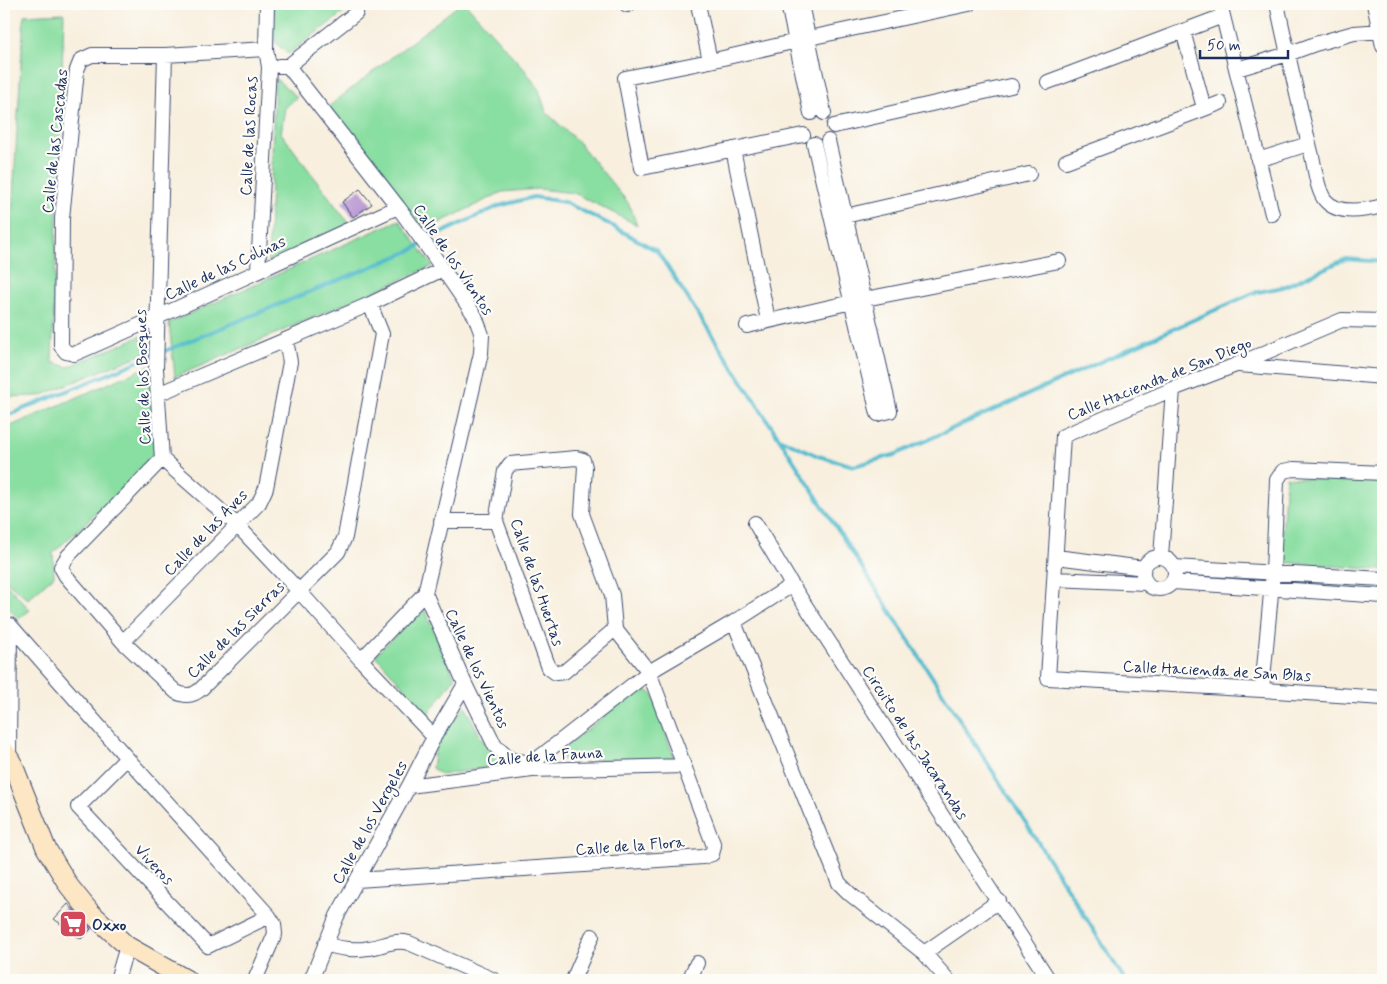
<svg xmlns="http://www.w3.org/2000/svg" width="1387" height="984" font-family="Mynerve,sans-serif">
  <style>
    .green { fill: #89dea1; stroke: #528680 }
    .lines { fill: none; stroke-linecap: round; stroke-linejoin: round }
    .stream { stroke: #52bbcf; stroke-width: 4 }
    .building { fill: #b796d3 }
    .street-casing { stroke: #3c4c71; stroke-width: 16 }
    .secondary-casing { stroke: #3c4c71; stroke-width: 21 }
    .street { stroke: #fff; stroke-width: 14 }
    .secondary { stroke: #fce6c4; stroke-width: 19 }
    .labels { text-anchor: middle; stroke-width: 4.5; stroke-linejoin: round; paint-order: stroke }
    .street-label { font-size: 16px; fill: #1b2f5e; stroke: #fdfcf7 }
    .poi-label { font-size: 16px; font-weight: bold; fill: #1b2f5e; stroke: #fdfcf7; text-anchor: start }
  </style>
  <rect width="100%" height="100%" fill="#fdfcf7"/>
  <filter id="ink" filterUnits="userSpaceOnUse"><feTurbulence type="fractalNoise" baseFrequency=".02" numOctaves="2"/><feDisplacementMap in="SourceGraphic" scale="10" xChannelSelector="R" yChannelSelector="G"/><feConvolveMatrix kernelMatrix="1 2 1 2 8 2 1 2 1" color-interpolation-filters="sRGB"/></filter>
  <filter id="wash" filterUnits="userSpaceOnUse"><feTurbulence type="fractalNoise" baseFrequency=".0096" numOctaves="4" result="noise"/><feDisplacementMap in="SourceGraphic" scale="20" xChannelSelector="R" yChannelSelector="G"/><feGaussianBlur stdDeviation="1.12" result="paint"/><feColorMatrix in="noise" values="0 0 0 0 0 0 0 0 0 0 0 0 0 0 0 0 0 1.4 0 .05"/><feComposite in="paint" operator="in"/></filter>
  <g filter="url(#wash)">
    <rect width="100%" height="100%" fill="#f8efde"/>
    <!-- green -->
    <path class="green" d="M273,4h71l-1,9 -55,41 -12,-11 -3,-9z
      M460,4h6l59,66 14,20 7,22 33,31 50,61 8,21 -63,-32 -36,-4 -36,3 -77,38 -97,-123z
      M64,13l-12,349 16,5 73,-31 4,17 -105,43 -36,1v-50l20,-332z
      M275,78l22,19 -12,11 -4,25 69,92 -82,37z
      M399,220l34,46 -258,111 -6,-54z
      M149,366l8,91 -104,96 1,23 -26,23 -24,-20v-150z
      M1286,477l97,6v87l-103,-8z
      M4,581l26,29 -11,9 -15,-15z
      M424,608l31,70 -27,36 -53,-59z
      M641,686l12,9 22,66 -115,-2 3,-10z
      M465,706l15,30 20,29 -59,10 -9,-7 4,-27z"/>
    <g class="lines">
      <!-- stream -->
      <path class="stream" d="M428,241l11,-7 60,-28 35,-9 30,5 43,21 50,28 122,187 245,382 101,160
        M160,353l250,-102 12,-7
        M4,417l150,-62
        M779,438l39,18 36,10 40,-11 359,-162 30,-6 63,-28 37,3"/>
    </g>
    <g id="blocks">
      <!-- building -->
      <path class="building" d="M360,189l12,15 -19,13 -11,-15z
        M68,904l23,25 -10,10 -27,-20z"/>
    </g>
  </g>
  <g filter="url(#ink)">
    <use href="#blocks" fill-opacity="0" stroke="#3c4c71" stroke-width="1"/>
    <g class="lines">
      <!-- street casing -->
      <g class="street-casing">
        <path id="street" d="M698,4l12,57
          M788,4l23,109
          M801,4l23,109
          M1220,4l52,210
          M1277,4c11,51 22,102 35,152 3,13 5,34 13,44 13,16 41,10 58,6
          M1374,4l9,42
          M627,5l2,-1
          M1183,31l21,77
          M809,38l160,-34
          M797,41l-87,20 -85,17 17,90 161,-33
          M266,49l-101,6h-73l-11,5 -4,10 -15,148 -1,128 5,6 8,2c109,-47 216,-98 324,-147
          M165,55l-9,314 6,90 75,66 62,66 62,69 73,77
          M279,66h9l68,-53 1,-9
          M288,66l110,141 33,45 44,64 7,19 -1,18 -56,240 -64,67
          M1237,69l51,-15 27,-10 39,-11 29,-2
          M1048,82l175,-66
          M834,126l177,-40
          M814,144l64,270 12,-3 -62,-270
          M733,149l35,171
          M1258,160l50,-16
          M1066,161l154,-58
          M845,216l184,-42
          M258,270l11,-203 -3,-18 1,-45
          M1383,321l-41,-1 -106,45 -63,24 -110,47 -15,242 214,12 121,8
          M747,326l118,-27 194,-38
          M1239,365l144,12
          M158,394l212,-90 73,-35
          M162,459l-94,97 -7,11 5,9 57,66 53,50c10,5 17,4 25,-3l137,-137 7,-15 37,-203 -12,-30
          M441,521h55
          M755,523l37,62 257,395
          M1143 573a16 16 0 1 1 32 0a16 16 0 1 1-32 0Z
          M1056,557l88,11
          M1161,557l12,-168
          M1174,567l209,12
          M1054,579l92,4
          M1173,582l210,14
          M425,593l40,91 30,62 16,14 21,3
          M734,622l105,261 11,11 74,59 24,27
          M10,625l117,133 142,158 5,8 1,10 -20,46
          M123,642l136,-139 7,-15 24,-126 -4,-22
          M1262,690l11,-118 4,-92 6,-9 11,-2 89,4
          M9,758l1,-133
          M127,758l-49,49 130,139 61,-30
          M532,763l117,-91 85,-50 58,-37
          M409,786l123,-16 152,-4
          M357,880l346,-23 9,-3 2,-8 -65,-174 -34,-43 -3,-34 -30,-81 3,-47 -2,-7 -7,-2 -66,6 -5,7 -9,50 53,147 7,5 8,-1 51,-43
          M325,944c15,5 29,7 44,4 15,-2 25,-9 40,-5l85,37
          M924,953l75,-52
          M117,980l10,-34
          M311,980l26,-64 72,-130 25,-49 31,-53
          M573,980l19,-44
          M689,980l8,-17"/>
      </g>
      <!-- secondary casing -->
      <g class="secondary-casing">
        <path id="secondary" d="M4,751l5,7 4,7 33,83 23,38 21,26 37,34 60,34"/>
      </g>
      <!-- street -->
      <use href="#street" class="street"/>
      <!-- secondary -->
      <use href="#secondary" class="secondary"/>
    </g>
  </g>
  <!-- icons -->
  <defs>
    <g id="supermarket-square" transform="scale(1.4375)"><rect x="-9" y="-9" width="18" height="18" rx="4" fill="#d1495b" stroke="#fdfcf7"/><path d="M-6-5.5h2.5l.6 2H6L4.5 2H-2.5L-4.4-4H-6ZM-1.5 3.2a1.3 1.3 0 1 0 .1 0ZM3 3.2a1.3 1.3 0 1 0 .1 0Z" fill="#fff"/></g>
  </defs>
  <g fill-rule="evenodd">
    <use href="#supermarket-square" x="73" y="924"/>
  </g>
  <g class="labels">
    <!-- street labels -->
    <g class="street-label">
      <text transform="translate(248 136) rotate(-87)" y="6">Calle de las Rocas</text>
      <text transform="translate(54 141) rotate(-84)" y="6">Calle de las Cascadas</text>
      <text transform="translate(454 259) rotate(56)" y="6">Calle de los Vientos</text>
      <text transform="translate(225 267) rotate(-25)" y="6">Calle de las Colinas</text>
      <text transform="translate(142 377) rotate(-92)" y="6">Calle de los Bosques</text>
      <text transform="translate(1159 378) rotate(-22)" y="6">Calle Hacienda de San Diego</text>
      <text transform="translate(205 532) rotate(-46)" y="6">Calle de las Aves</text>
      <text transform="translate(538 582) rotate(71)" y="6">Calle de las Huertas</text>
      <text transform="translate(235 629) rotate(-45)" y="6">Calle de las Sierras</text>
      <text transform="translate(478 668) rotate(65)" y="6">Calle de los Vientos</text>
      <text transform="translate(1217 670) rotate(3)" y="6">Calle Hacienda de San Blas</text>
      <text transform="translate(916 742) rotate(57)" y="6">Circuito de las Jacarandas</text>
      <text transform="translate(545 755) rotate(-4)" y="6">Calle de la Fauna</text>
      <text transform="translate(369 822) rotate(-61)" y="6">Calle de los Vergeles</text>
      <text transform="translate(630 845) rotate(-4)" y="6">Calle de la Flora</text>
      <text transform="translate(155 864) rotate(47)" y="6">Viveros</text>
    </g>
    <!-- poi labels -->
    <g class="poi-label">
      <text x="92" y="930">Oxxo</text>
    </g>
  </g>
  <!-- margin -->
  <rect width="1387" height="984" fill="none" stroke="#fdfcf7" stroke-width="20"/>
  <!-- scale -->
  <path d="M1200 50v8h88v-8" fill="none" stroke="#1b2f5e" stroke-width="2.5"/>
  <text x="1207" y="50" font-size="15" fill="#1b2f5e" stroke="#fdfcf7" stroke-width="4" paint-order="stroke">50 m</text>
</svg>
